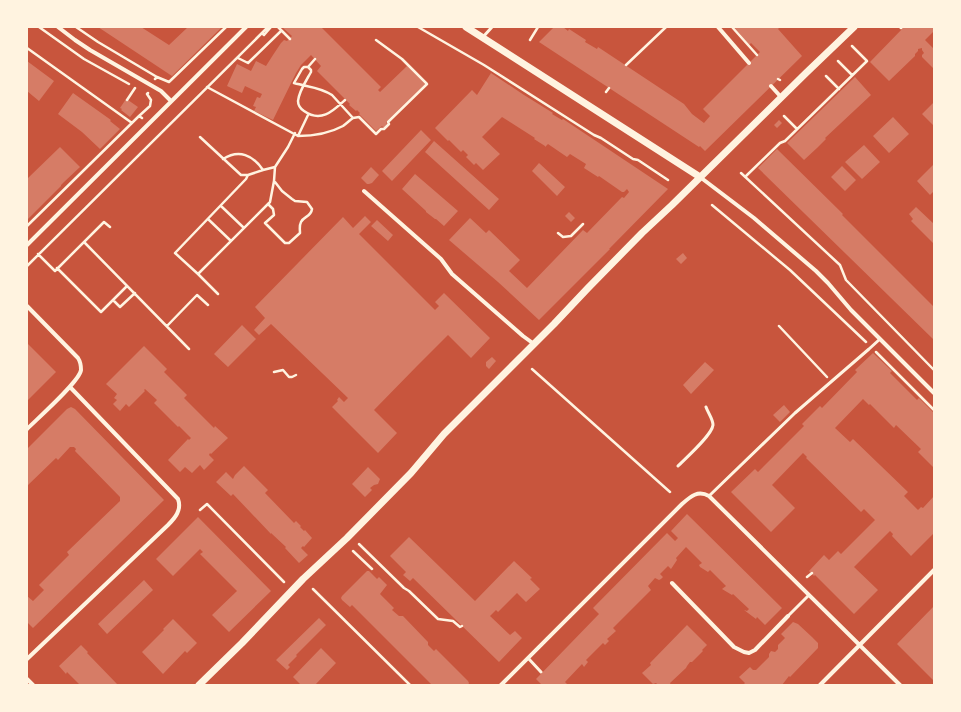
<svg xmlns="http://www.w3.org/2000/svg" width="961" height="712" font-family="'Varela Round',sans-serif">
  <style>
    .building { fill: #d67c66 }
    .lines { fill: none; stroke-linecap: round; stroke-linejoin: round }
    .path { stroke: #fff3e0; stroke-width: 2.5 }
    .service { stroke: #fff3e0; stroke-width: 3 }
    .minor { stroke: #fff3e0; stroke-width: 4 }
    .tertiary { stroke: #fff3e0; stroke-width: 7 }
  </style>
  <rect width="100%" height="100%" fill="#c8553d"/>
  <!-- building -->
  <path class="building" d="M98,27h43l28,18 19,-18h34l-50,49z
    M282,27h39l60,60 -3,3 2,2 27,-26 18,18 -39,38 1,2 -3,4 -2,-2 -6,5 -17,-17 1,-1 -3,-3 -1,1 -7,-6 1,-1 -33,-33 4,-5 -10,-11 -10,10 -5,8 -23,47 -19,-9 2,-4 -3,-1 4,-9 3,1 2,-4 -17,-8 -3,7 -15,-7 10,-22 14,7 5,-10 10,5 7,-11 8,-12 3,-3 3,1 5,-5z
    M554,27h9l5,4 1,-2 17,11 -1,2 12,7 1,-2 6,4 80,53 8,10 12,9 6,-7 -7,-7 57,-57 -9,-9 -2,2 -15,-18h46l-2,2 24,27 -97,95 -5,-5 -1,1 -160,-105z
    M904,27h30v4l-9,9 9,9v20l-12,-12v-2l2,-2 -2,-3v-2l-4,1v2l-3,3v2l-26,25 -19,-19z
    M27,61l27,20 -15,20 -12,-10z
    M491,73l33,22 29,18 -1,1 10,6 1,-1 105,70 -58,59h-1l1,1 -71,71 -41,-38 -49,-42 21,-22 16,15 3,-3 31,30 -11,11 18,17 56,-58 4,3 35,-36 2,1 5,-6 -2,-3 -3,3h-2l-23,-16 -1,1 -14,-9 2,-4 -16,-10 -3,3 -19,-13 -3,3v-1l-11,-7 1,-1 -33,-21 -20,20 18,17 -17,16 -7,-7 -2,2 -8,-8 2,-2 -5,-5 -2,2 -12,-12 -1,1 -13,-13 37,-38 5,5z
    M855,77l16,18 -46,43 1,1 -9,9 -13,12 -17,-17z
    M73,93l38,27 -1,1 10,8 -20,20 -18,-17 -24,-18z
    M126,99l2,2v-1l10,7 -8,10 -9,-7 1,-1 -2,-1z
    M934,102v24l-12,-12z
    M893,117l16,17 -20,19 -16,-17z
    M779,120l3,3 -5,5 -3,-3z
    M421,130l10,10 -39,41 -10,-10z
    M434,141l65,58 -10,11 -64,-58z
    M864,145l16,17 -18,17 -17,-17z
    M60,147l20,20 -16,15 -3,3v1l-34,34v-41z
    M777,149l66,65 -1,1 92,92v33l-176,-172z
    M539,163l26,24 -8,9 -25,-25z
    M934,164v27l-4,4 -13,-14z
    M842,166l14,14 -11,11 -14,-14z
    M371,167l8,8 -7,8 -3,1h-2l-6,-6z
    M415,174l43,37 -14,15 -8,-7h-1l-9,-7v-1l-24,-22z
    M916,207l18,17v20l-23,-23 2,-2 -4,-5z
    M569,212l6,6 -4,4 -6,-6z
    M365,216l6,6 -12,12 76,76 4,-4 -4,-4 9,-9 46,45 -19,20 -23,-23 -31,31 -43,44 23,23 -19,20 -46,-46 6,-6 -1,-1 2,-3 5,5 4,-4 -77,-74 -12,11 -5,-5 11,-12 -10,-11 88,-90 10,11z
    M377,220l16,15 -5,6 -17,-15z
    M683,253l4,5 -6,6 -5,-5z
    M242,325l14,14 -28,28 -14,-13z
    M27,343l29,29 -29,29z
    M144,346l23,23 -3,3 23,23 -3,3 30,30 1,-2 13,12 -17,16 -1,-1 -1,2 5,5 -10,10 -4,-5 -8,8 -7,-6 -5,5 -12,-12 20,-21 1,1 2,-2 -12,-12 -1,1 -24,-24 3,-3 -12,-11 -1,1 1,1 -16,16 -3,-3 -6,7 -7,-7 4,-4 -3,-2 3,-4 -11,-10z
    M873,353l19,18 -2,2 27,27 2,-2 15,15v55l-16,-16 3,-3 -25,-24 -2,3 -24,-24 -1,1 -6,-6 -28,29 15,14 3,-3 55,53 -4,4 14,14 3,-3 2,1 11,-12v37l-23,23 -19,-20 1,-2 -3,-3 -36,36 24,23 -24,24 -39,-39 -1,1 -5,-5 15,-16 5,5 9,-9 3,3 34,-34 -11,-11 -3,3 -55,-54 1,-1 -4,-4 -31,32 23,23 -24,24 -40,-40 24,-23 3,3 46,-46 -2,-2 18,-18 2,2 35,-36 -2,-2z
    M492,357l4,4 -7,8 -3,-3v-4z
    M705,362l9,8 -23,24 -8,-9z
    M784,405l6,7 -10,10 -7,-7z
    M71,407l4,2 89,91 -131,128 -6,-6v-26l6,5 11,-11 -5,-5 30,-30 -2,-3 53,-51v-4l-45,-46 1,-2 -2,-2h-4l-12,13 -2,-2 -29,28v-37l40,-40z
    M244,466l24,24 -3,3 29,30 2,-2 5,5 -1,1 4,4 1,-1 7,8 -8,9 -1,-1 -2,2 7,7 -9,8 -14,-15 1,-1 -15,-14v1l-38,-40 -2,2 -15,-14 10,-10 7,7 2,-4z
    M368,467l12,12 -2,5 -4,1 -4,3 2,2 -7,7 -13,-13z
    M687,514l95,94 -17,17 -8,-8 -1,2 -12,-9 3,1 2,-2 -16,-15 -1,1 -10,-6 4,-3 -16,-16 -2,2 -8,-5 -1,-2 3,-2 -16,-16 -10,11 1,2 -6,9 -3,-3 -8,8 3,3 -2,2 -2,1 -4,-2 -7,8 3,4 -38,38 3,3 -9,8 2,2 -4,4 -2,-2 -17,17 2,2 -4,5 -2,-3 -17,18 2,2 -1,1h-24l-6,-6 63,-65 -6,-6 74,-75 8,8 3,-3 -7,-7z
    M198,517l73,74 -42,41 -17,-17 25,-24 -37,-37 3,-2 -3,-3 -27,27 -17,-17z
    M409,537l66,64 39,-40 18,17 -2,1 10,10 -14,13 -9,-9 -19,19 -2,-2 -6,6 20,19 5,-4 7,7 -23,24 -86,-84 -3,3 -7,-6 3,-3 -16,-16z
    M367,571h2l8,8 2,-2 8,8 -7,9 14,14 -2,2 7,6h4l24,25 1,1v3l6,6 2,-2 32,32 1,2 -1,2h-36l-80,-80 -2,2 -8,-7 -1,-2 1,-2z
    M144,580l9,10 -46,44 -9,-10z
    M934,606v75l-37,-37z
    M319,618l7,7 -30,30 1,1 -9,9 2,2 -3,3 -11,-10z
    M173,619l24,24 -10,10 -2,-2 -22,23 -21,-22 22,-22 -1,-1z
    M793,622l5,2 14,13 6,6v5l-28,29 -1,-1 -7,9h-39l2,-2 -6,-6 11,-10 3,3h3l13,-13v-3l2,-3 4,1 3,-3v-4l7,-7 -4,-4z
    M687,625l20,20 -5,5 1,1 -11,11h-2l-3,4 -1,2 -16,15 1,2h-13l-2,-2 -3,1 -11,-11 9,-8 -1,-2z
    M81,645l7,7 -1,1 31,32h-38l-13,-13 -1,2 -7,-8z
    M321,648l15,15 -21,22h-14l-8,-8z"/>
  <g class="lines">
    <!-- path -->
    <path class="path" d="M39,27l45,32 45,25
      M76,27l22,15 59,35
      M278,27l12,12
      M418,27l66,38 110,70 7,3 32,21 5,1 30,20
      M732,27l25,28
      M900,27l1,1 1,-1
      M262,33l2,2 7,-8
      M530,40l8,-13
      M27,48l105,75
      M238,58l10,5 33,-32
      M315,59l-7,8 3,3v2c-5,9 -12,19 -13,29 0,5 3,8 6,10 17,12 29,0 41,-11
      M838,61l14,14
      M626,65l40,-38
      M826,76l13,13
      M155,79l2,-2 12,5 57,-55
      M778,79l2,1
      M207,87l91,49 10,-21
      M606,92l3,-4
      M127,100l8,-12
      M784,116l13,13
      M142,118l-3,-2 11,-10 1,-6 -4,-6 1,-1
      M353,118l6,-1 17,17 5,-5h3l5,-5 -1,-2 39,-38 -25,-25 -26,-19
      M298,136c14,0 32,-3 45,-10 4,-3 7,-6 10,-8l-21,-23c-12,-8 -24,-8 -38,-12l8,-14 2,-2h4
      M200,137l41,38h7
      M223,159c16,-10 30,-4 40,11
      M741,173l99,92 6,15 88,90
      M745,177l35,-34 5,-2 82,-80 -15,-15
      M268,204l5,5 1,6 -9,8 20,20h4l11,-10c0,-4 -1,-7 1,-11 3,-6 10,-5 11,-13l-5,-7 -12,-1 -3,-2 -10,-8 -7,-9
      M712,205l78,65 76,72
      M221,206l23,22
      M208,219l23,22
      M27,226l112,-110
      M558,233l5,4 8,-1 12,-12
      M84,242l105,107
      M38,254l17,17 49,-49 6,5
      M27,266l241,-239
      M57,268l44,44 26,-26
      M198,274l-23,-21 71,-74 2,-4 15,-5 12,-3
      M218,294l-20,-20 72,-72 4,-21 1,-14 13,-20 7,-14
      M113,300l7,7 15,-14
      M167,326l30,-31 11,10
      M779,326l48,51
      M876,352l58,58
      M532,369l138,123
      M274,372l9,-2 6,7h3l4,-2
      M200,510l7,-6 77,78
      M359,544l45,44 5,3 29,28 15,2 7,6 2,-1
      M353,551l19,18
      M807,577l5,-4
      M313,589l97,96"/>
    <!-- service -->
    <path class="service" d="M483,37l9,-10
      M678,466c8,-8 34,-31 35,-41 0,-6 -5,-12 -7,-18
      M709,496l86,-83 74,-64 11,-10
      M788,616l21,-21
      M528,658l13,14"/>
    <!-- minor -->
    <path class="minor" d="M58,27l17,13 15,10 71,41 10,10
      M718,27l31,36
      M771,86l10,11
      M700,177l54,41 62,53 12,12 23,27 83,83
      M364,191l77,68 11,15 71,62 11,8
      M27,245l219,-218
      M27,306l51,52c2,3 3,7 3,12 -1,11 -44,49 -54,59
      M672,583l62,64 10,5 5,1 6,-3 33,-34
      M27,659l141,-134c7,-7 14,-15 10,-26l-108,-112
      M27,679l6,6
      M501,685l181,-181c9,-8 16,-14 27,-8l191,189
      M820,685l114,-115"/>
    <!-- tertiary -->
    <path class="tertiary" d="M466,27l234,150
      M199,685l43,-42 61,-64 44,-41 64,-65 33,-39 110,-110 34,-36 54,-55 30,-28 134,-132 48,-46"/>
  </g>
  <!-- border -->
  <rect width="961" height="712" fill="none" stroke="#fff3e0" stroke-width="56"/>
</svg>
